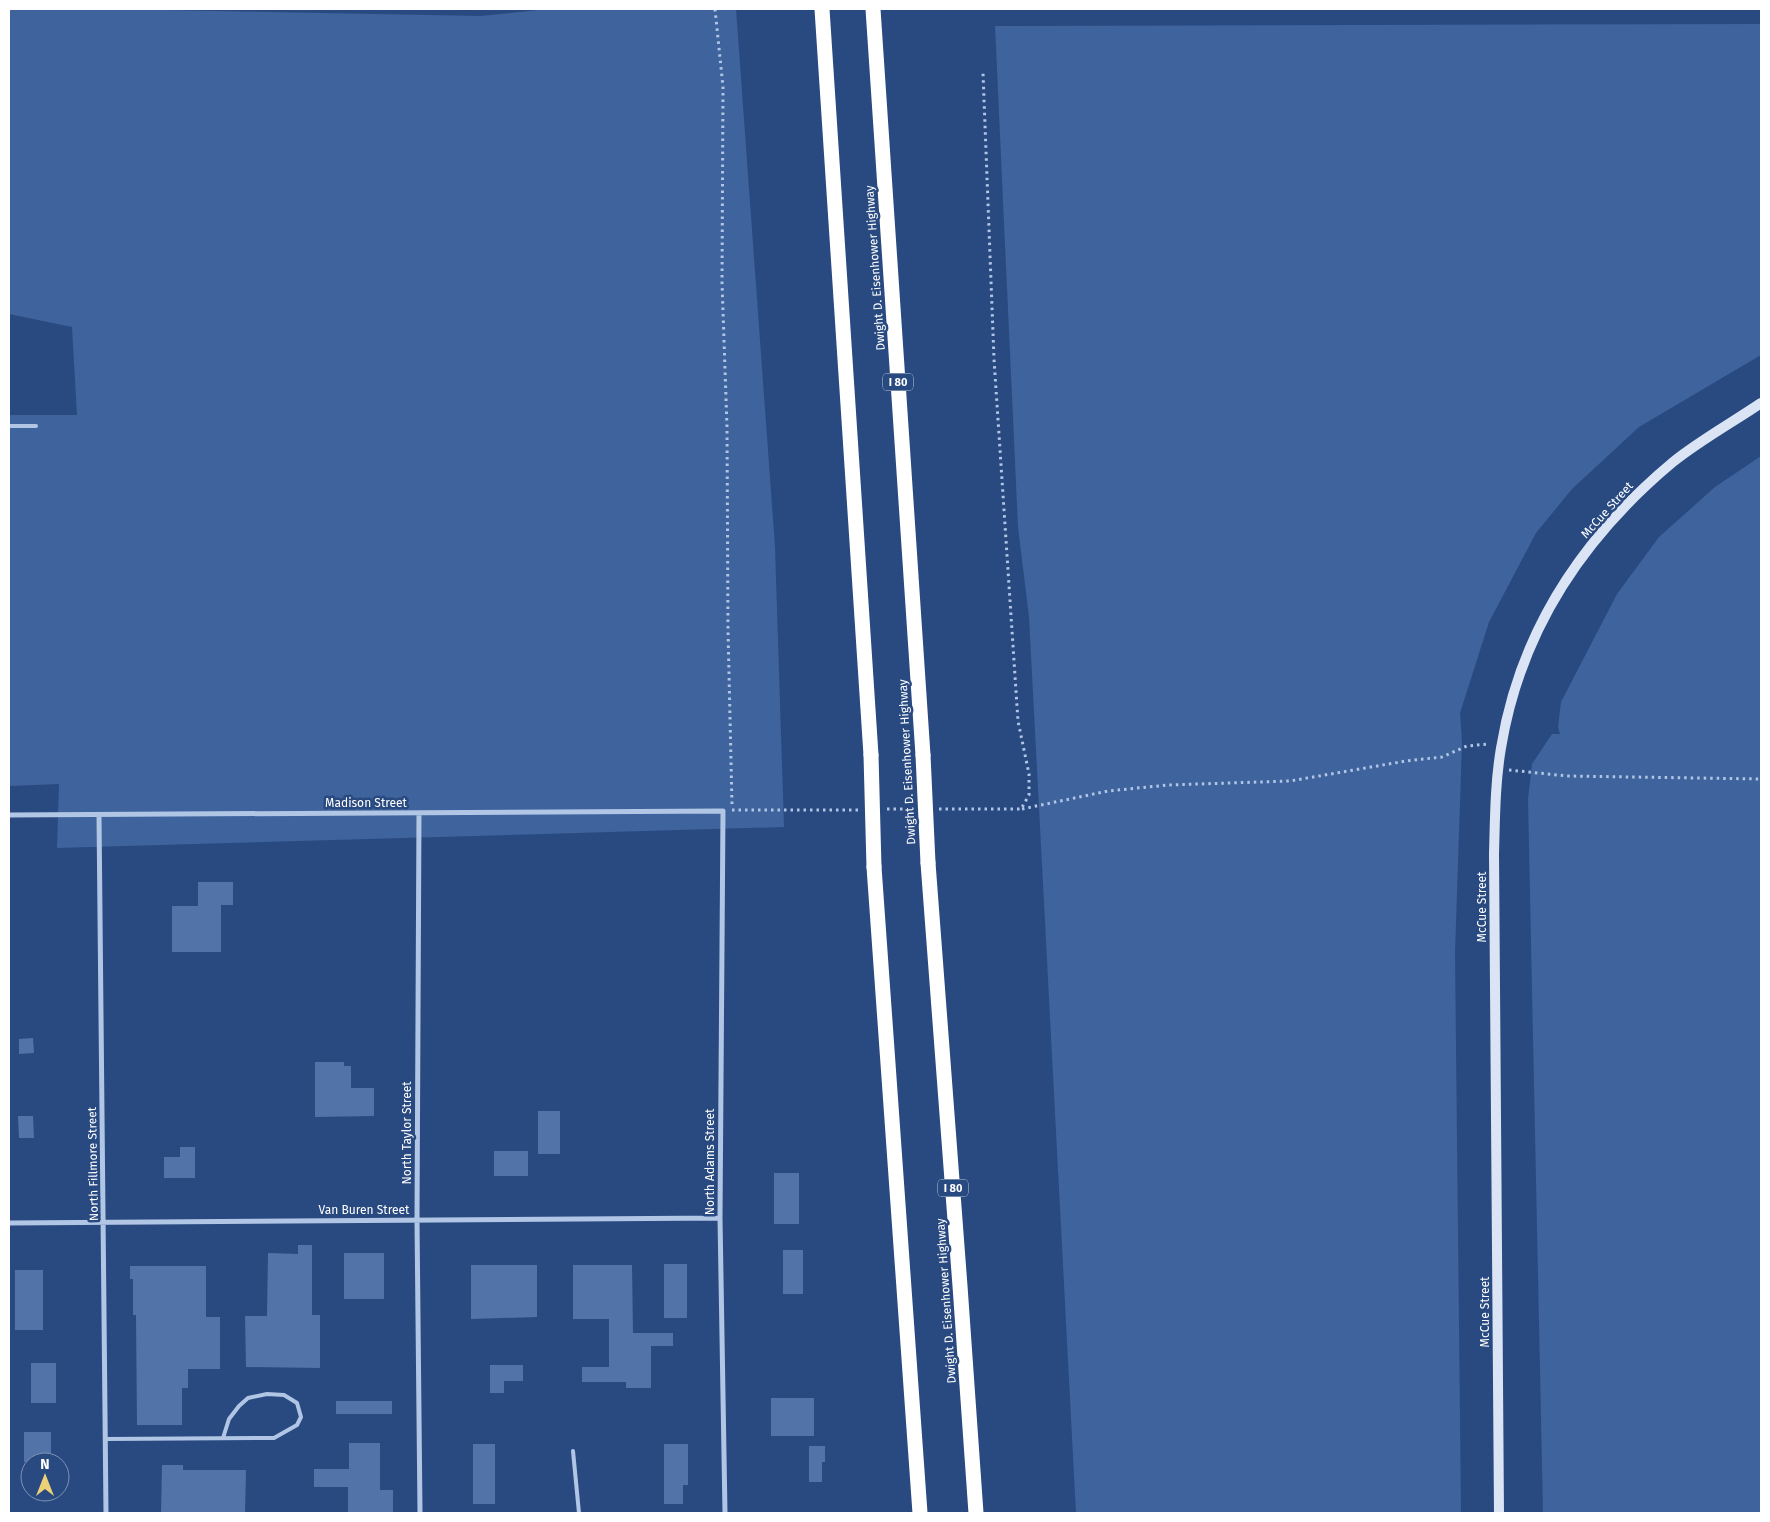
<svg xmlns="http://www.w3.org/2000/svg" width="1770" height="1522" font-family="'Fira Sans',sans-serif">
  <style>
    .green { fill: #3e639d }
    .building { fill: #5273a8 }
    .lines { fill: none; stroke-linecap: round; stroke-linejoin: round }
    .path { stroke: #b1c6e5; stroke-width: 3; stroke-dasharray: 2.5 4; stroke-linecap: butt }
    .lane { stroke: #b1c6e5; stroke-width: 4 }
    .street { stroke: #b1c6e5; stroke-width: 5 }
    .secondary { stroke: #dae4f5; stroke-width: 10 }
    .highway { stroke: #fff; stroke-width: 15 }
    .highway-bridge { stroke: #fff; stroke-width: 15 }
    .labels { text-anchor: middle; stroke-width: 5; stroke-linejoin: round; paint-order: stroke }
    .shield { fill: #294a80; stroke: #bfc9d9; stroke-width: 1 }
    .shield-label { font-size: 11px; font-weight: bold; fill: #fff }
    .street-label { font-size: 12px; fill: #fff; stroke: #294a80 }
  </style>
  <rect width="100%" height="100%" fill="#294a80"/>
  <!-- green -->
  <path class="green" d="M9,9h99l373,7 67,-7h188l39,538 9,280 -727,21 2,-64 -50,2v-371h68l-5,-88 -63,-13z
    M1761,24v331l-122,72 -67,62 -36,44 -47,89 -29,91 2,29 -7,211 6,560h-385l-47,-896 -11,-90 -23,-501z
    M1761,456v1057h-218l-15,-714 4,-35 20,-30h8l-2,-7 3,-25 56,-108 42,-57 56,-50z"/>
  <!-- building -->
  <path class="building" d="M198,882h35v23h-12v47h-49v-46h26z
    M33,1038l1,15 -15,1v-15z
    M315,1062h29v4h7v22h23v28l-59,1z
    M538,1111h22v43h-22z
    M18,1116h15l1,22h-15z
    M180,1147h15v31h-31v-21h16z
    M494,1151h34v25h-34z
    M774,1173h25v51h-25z
    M298,1245h14v70h8v53l-74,-1 -1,-51h22l1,-63 30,1z
    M783,1250h20v44h-20z
    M344,1253h40v46h-40z
    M664,1264h23v54h-23z
    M471,1265h66v52l-66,2z
    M573,1265h59l1,68h40v13h-22v42h-25v-6h-44v-15h27v-48h-36z
    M130,1266h76v51h14v52h-32v19h-6v37h-45l-1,-110h-3v-36h-3z
    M15,1270h28v60h-28z
    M31,1363h25v40h-25z
    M490,1365h33v16h-19v12h-14z
    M771,1398h43v38h-43z
    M336,1401h56v13h-56z
    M24,1432h27v30h-27z
    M349,1443h31v47h13v22l-45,1v-26h-34v-18h35z
    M473,1444h22v60h-22z
    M664,1444h24v41h-5v19h-19z
    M809,1446h16v16h-3v20h-13z
    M162,1465h21v5h63l-1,43h-84z"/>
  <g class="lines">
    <!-- path -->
    <path class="path" d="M715,9l8,78 -1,195 5,145 1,203 4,175
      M1509,770l58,6 194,3
      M887,809h23
      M939,809h82l8,-14v-21l-11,-53 -24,-362 -11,-286
      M1022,809l86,-18 60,-6 122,-4 116,-20 36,-4 25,-11 22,-2
      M732,810h126"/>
    <!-- lane -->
    <path class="lane" d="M9,426h27
      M106,1439l168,-1 23,-13 4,-8 -4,-14 -13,-8 -17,-1 -19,4 -9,8 -10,13 -6,19
      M573,1451l6,62"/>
    <!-- street -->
    <path class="street" d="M419,813l-2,407 3,293
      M9,815l714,-4 -3,407 5,295
      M99,815l7,698
      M9,1223l711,-5"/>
    <!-- secondary -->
    <path class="secondary" d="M1499,1513l-5,-659c1,-35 1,-71 7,-106 19,-116 82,-211 172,-286 26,-21 60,-40 88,-59"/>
    <!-- highway -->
    <path class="highway" d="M822,9l49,746
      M873,9l50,746
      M928,863l32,423 16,227
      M874,867l46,646"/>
    <!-- highway-bridge -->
    <path class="highway-bridge" d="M871,755l3,112
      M923,755l5,108"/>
  </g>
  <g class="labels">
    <!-- shield labels -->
    <g class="shield">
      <rect x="883" y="373.5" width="30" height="17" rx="4"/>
      <rect x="938" y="1179.5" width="30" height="17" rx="4"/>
    </g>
    <g class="shield-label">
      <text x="898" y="386">I 80</text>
      <text x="953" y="1192">I 80</text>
    </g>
    <!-- street labels -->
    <g class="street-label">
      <text transform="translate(875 268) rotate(-94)" y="4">Dwight D. Eisenhower Highway</text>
      <text transform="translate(1607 510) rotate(-48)" y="4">McCue Street</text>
      <text transform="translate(907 762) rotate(-93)" y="4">Dwight D. Eisenhower Highway</text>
      <text x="366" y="807">Madison Street</text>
      <text transform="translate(1482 907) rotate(-90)" y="4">McCue Street</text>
      <text transform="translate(407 1133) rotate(-90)" y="4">North Taylor Street</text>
      <text transform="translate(710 1162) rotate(-90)" y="4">North Adams Street</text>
      <text transform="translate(93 1164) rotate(-91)" y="4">North Fillmore Street</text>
      <text x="364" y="1214">Van Buren Street</text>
      <text transform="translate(946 1301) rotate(-94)" y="4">Dwight D. Eisenhower Highway</text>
      <text transform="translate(1485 1312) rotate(-90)" y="4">McCue Street</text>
    </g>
  </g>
  <!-- border -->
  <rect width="1770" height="1522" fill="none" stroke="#ffffff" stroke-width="20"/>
  <!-- north arrow -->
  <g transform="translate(45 1477)"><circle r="24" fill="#294a80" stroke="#7f92b3"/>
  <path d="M0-4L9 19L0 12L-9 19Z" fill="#ecd178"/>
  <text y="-8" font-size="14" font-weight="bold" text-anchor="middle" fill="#ffffff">N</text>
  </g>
</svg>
